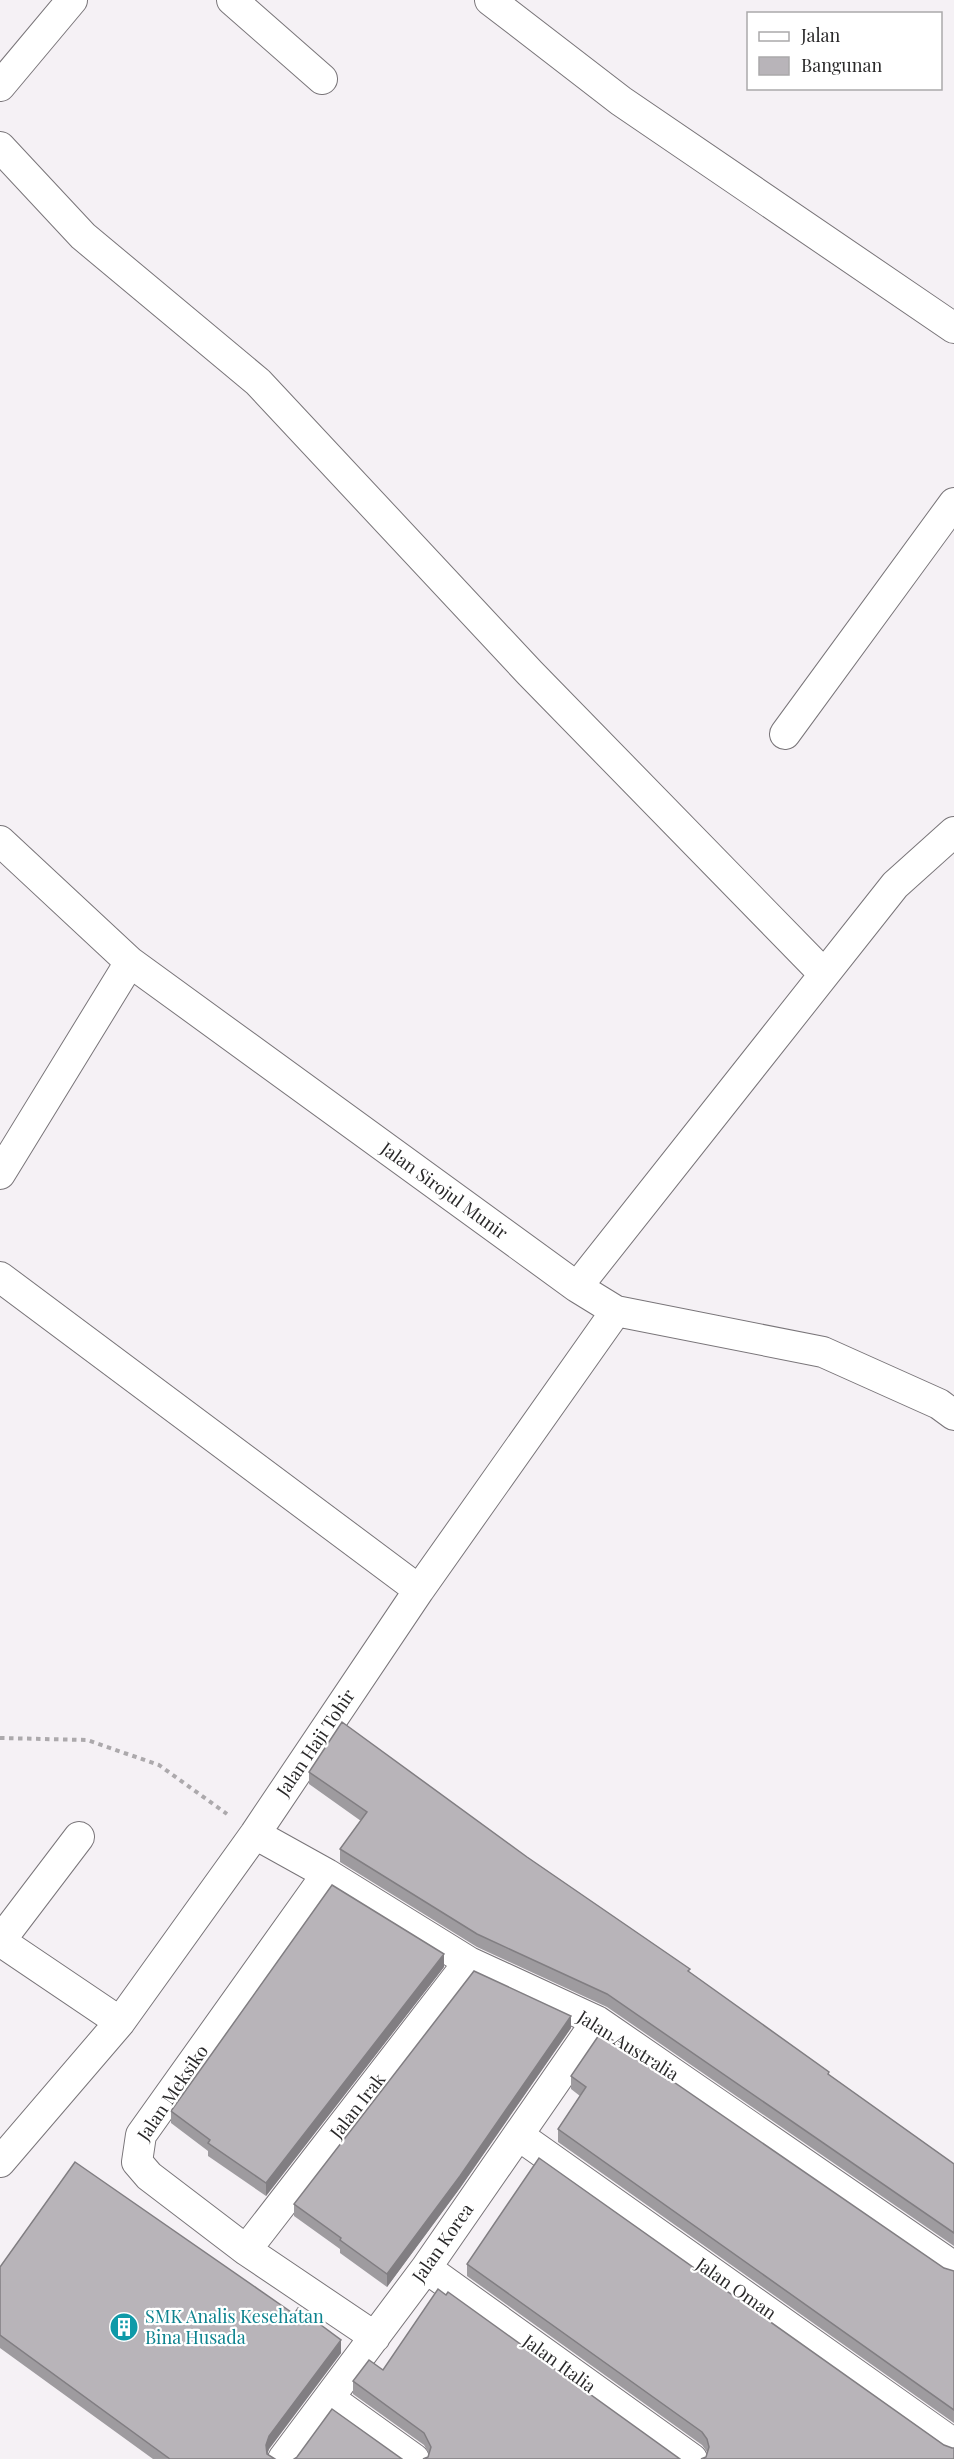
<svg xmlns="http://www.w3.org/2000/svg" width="954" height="2459" font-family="'Playfair Display',serif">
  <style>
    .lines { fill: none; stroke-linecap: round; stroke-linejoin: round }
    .minor-casing { stroke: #797579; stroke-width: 32 }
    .path { stroke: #aca9ac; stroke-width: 4; stroke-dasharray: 4.5 4.5; stroke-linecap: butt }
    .minor { stroke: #fff; stroke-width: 30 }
    .wall { fill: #9e9b9f }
    .shaded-wall { fill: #817e82 }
    .building { fill: #b8b4b9; stroke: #817e82; stroke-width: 1.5 }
    .labels { text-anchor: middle; stroke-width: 4.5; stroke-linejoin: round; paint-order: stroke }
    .street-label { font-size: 18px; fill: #2a292a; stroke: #fff }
    .culture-label { font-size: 18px; fill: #0d838f; stroke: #fff; text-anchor: start }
  </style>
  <rect width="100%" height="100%" fill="#f5f1f5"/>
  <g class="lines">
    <!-- minor casing -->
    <g class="minor-casing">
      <path id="minor" d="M232,0l90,79
        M490,0l131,101 333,227
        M0,86l72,-86
        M0,147l83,89 175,146 272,291 294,301
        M785,734l169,-231
        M0,841l130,121 447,325 39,24 207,41 116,52 15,11
        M0,1174l130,-212
        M0,1277l419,313
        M577,1287l318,-402 59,-53
        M255,1834l72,40 142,88 128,59 357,246
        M327,1874l-186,261 -4,27 12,14 97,74 129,87
        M0,1941l120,81
        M0,1941l79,-104
        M518,2135l436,309
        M0,2162l120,-140 135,-188 164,-244 197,-279
        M246,2250l223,-288
        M426,2268l266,191
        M329,2398l85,61
        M283,2459l143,-191 171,-247"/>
    </g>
    <!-- path -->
    <path class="path" d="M0,1738l87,2 72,25 68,49"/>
    <!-- minor -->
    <use href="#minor" class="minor"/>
  </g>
  <!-- wall -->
  <path class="wall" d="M309,1772l218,85 163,116 139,102 125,89v82l-347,-239 -130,-60 -137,-85v-13l21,-28 -52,-37z
    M444,1967l-178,229 -58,-40v-5l-37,-28v-12z
    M571,2028l-111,160 -73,99 -47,-34v-4l-46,-33v-12z
    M571,2076l373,192 10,3v152l-396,-281v-13l22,-33 -9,-7z
    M467,2264l477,181 8,3 -246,9 1,-5 -5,-7 -235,-169z
    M0,2267l341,86 -72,96 -2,5 8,5h-122l-153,-111z
    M383,2370l297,89 -252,-2 1,-3 -5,-9 -71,-51v-13z"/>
  <!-- shaded-wall -->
  <path class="shaded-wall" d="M444,1954v13l-178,229v-13z
    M571,2016v12l-111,160 -73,99v-13z
    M341,2340v13l-72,96 -3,9v-13l3,-9z"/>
  <!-- building -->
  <path class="building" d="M342,1722l185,135 163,112 -2,2 141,101 -1,2 126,90v69l-347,-239 -130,-60 -137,-85 27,-37 -58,-40z
    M332,1885l112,69 -178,229 -58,-40 2,-3 -39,-29z
    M474,1971l97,45 -111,160 -73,98 -47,-34 1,-2 -47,-34z
    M601,2032l343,236 10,3v139l-396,-281 28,-42 -15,-11z
    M539,2158l405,287 8,3h2v11h-253l5,-2 3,-10 -2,-8 -5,-7 -235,-168z
    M75,2162l219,152 4,-6 43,32 -72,96 -3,9 1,9 8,5h-105l-170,-124v-68z
    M438,2289l8,6 2,-3 232,167h-257l5,-2 3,-10 -7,-14 -71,-52 16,-21 14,10z
    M332,2409l70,50h-108l3,-2z"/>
  <!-- icons -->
  <defs>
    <g id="building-disc" transform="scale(1.5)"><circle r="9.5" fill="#0f9aa8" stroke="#fff"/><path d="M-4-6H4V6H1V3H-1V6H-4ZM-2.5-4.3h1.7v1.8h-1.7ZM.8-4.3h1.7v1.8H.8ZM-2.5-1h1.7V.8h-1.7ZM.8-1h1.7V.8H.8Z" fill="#fff"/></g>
  </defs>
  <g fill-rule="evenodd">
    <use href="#building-disc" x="124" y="2327"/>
  </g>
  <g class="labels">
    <!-- street labels -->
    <g class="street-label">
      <text transform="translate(444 1191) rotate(36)" y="6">Jalan Sirojul Munir</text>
      <text transform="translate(316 1743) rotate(-56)" y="6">Jalan Haji Tohir</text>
      <text transform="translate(628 2046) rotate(32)" y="6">Jalan Australia</text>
      <text transform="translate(173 2093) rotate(-56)" y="6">Jalan Meksiko</text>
      <text transform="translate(358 2106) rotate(-52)" y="6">Jalan Irak</text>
      <text transform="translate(443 2243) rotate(-55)" y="6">Jalan Korea</text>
      <text transform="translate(736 2289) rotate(35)" y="6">Jalan Oman</text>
      <text transform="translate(559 2364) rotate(36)" y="6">Jalan Italia</text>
    </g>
    <!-- culture labels -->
    <g class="culture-label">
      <text x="145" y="2323">SMK Analis Kesehatan<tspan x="145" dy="21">Bina Husada</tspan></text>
    </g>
  </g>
  <!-- legend -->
  <rect x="747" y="12" width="195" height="78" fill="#ffffff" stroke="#aaa9aa" stroke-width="1.5"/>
  <rect x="759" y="32" width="30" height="9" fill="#ffffff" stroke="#aaa9aa" stroke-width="1.5"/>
  <text x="801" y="42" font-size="18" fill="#2a292a">Jalan</text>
  <rect x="759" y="57" width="30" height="18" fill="#b8b4b9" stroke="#aaa9aa" stroke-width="1.5"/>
  <text x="801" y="72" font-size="18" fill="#2a292a">Bangunan</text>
</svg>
